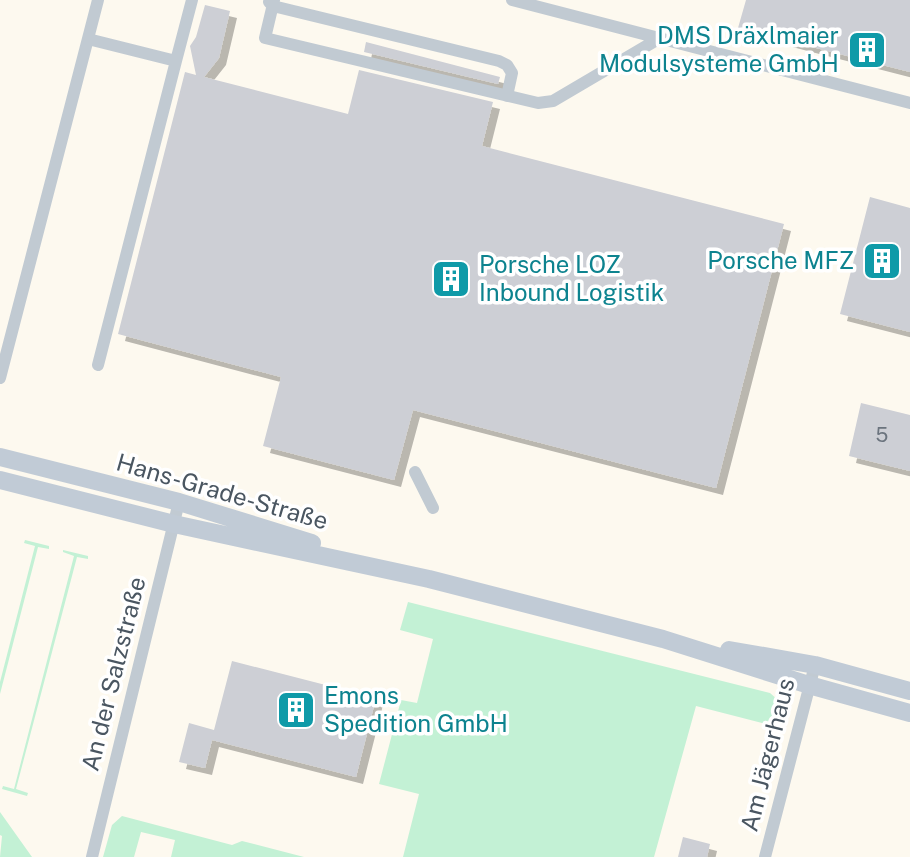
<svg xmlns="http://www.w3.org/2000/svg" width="910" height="857" font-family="'Public Sans',sans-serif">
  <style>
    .commercial { fill: #fdf9ef }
    .green { fill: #c3f1d5 }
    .building { fill: #cdcfd5; filter: url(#shadow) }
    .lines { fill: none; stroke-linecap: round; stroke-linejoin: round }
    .street { stroke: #c1cad2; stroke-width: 12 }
    .secondary { stroke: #c1cbd6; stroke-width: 18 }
    .labels { text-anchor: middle; stroke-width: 7; stroke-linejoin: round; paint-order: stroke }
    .number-label { font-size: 20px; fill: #6b747e }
    .culture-label { font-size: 24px; fill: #0d838f; stroke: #fff; text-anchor: end }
    .street-label { font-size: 24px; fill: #4a5661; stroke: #fff }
  </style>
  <defs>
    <filter id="shadow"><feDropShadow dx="7" dy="7" stdDeviation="0" flood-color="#0004"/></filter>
  </defs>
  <rect width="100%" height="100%" fill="#f5f3f3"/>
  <!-- commercial -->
  <path class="commercial" d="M0,0h910v857h-910z"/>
  <!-- green -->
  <path class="green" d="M25,540l24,6v3l-11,-2 -38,147v-12l35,-136 -11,-3z
    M63,550l25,6v3l-11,-2 -61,232 12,4 -1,3 -25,-7 1,-3 11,3 60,-233 -11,-4z
    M408,602l362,91 16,14 -5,21 -85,-22 -42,151h-251l16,-63 -40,-10 22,-84 16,3 16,-64 -33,-9z
    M0,812l32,45h-32l2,-21 -2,-1z
    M122,816l110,29 10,-4 62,16h-133l4,-17 -34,-8 -7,25h-31l9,-32z"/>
  <!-- building -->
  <path class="building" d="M746,0h164v72l-172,-44z
    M205,5l25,6 -11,47 -15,19 144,37 11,-44 134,32 -11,44 302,78 -68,264 -303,-78 -19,70 -131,-34 18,-69 -163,-43 67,-262 11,3 -6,-29 6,-9z
    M366,42l134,35 -2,7 -134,-32z
    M870,197l40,11v124l-70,-18z
    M861,403l49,12v56l-61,-15z
    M232,661l144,37 -20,79 -144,-37 -7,28 -26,-6 10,-39 25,7z
    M683,837l27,7 -3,13h-29z"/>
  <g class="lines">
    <!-- street -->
    <path class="street" d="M274,0l-9,38 273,65 15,-2 107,-63
      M512,0l398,103
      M269,2l4,4 226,55 8,4 5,8 -5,23
      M88,39l88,22 -78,304
      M176,61l16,-61
      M0,378l98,-378
      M415,472l18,36
      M92,857l87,-355
      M765,857l50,-192"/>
    <!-- secondary -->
    <path class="secondary" d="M0,457l179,45 133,41
      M0,480l174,44 255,55 234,60 146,46 101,28
      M729,650l86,15 95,26"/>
  </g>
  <!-- icons -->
  <defs>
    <g id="building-square" transform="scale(2)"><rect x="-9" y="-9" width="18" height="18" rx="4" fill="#0f9aa8" stroke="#fff"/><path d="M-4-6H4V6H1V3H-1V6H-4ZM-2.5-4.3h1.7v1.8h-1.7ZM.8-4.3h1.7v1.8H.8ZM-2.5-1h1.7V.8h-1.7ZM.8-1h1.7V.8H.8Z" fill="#fff"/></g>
  </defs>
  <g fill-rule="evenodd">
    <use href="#building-square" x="867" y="50"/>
    <use href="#building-square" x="882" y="261"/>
    <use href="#building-square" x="451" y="279"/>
    <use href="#building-square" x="296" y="710"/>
  </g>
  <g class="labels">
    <!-- number labels -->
    <g class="number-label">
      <text x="882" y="442">5</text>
    </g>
    <!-- culture labels -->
    <g class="culture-label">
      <text x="839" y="44">DMS Dräxlmaier<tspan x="839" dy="28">Modulsysteme GmbH</tspan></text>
      <text x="854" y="269">Porsche MFZ</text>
      <text x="479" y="273" text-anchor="start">Porsche LOZ<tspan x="479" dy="28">Inbound Logistik</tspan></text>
      <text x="324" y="704" text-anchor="start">Emons<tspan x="324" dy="28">Spedition GmbH</tspan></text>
    </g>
    <!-- street labels -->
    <g class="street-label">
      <text transform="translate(222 492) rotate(16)" y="8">Hans-Grade-Straße</text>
      <text transform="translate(114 674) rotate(-76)" y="8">An der Salzstraße</text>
      <text transform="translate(768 755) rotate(-76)" y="8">Am Jägerhaus</text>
    </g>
  </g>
</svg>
